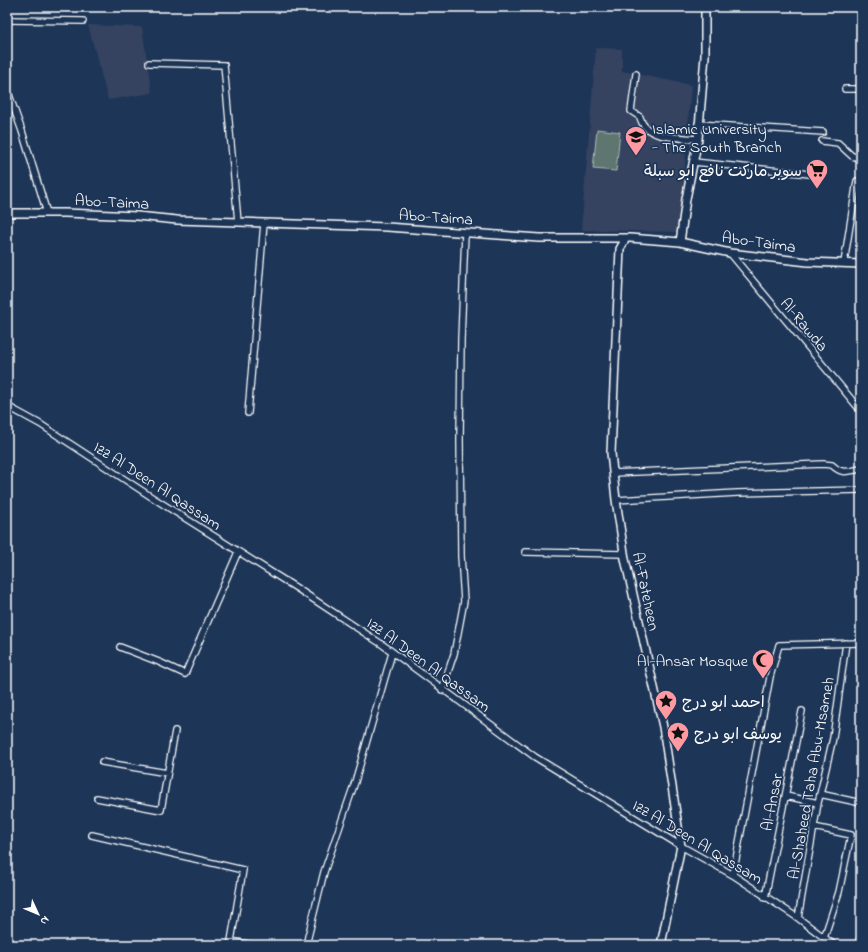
<svg xmlns="http://www.w3.org/2000/svg" width="868" height="952" font-family="'Indie Flower','Playpen Sans Arabic',sans-serif">
  <style>
    .built { fill: #344360 }
    .green { fill: #5e746f; stroke: #aebab7 }
    .lines { fill: none; stroke-linecap: round; stroke-linejoin: round }
    .minor-casing { stroke: #fff; stroke-width: 8 }
    .tertiary-casing { stroke: #fff; stroke-width: 10 }
    .minor { stroke: #1d3557; stroke-width: 5.5 }
    .tertiary { stroke: #1d3557; stroke-width: 7 }
    .labels { text-anchor: middle; stroke-width: 3.5; stroke-linejoin: round; paint-order: stroke }
    .poi-label { font-size: 16px; fill: #fff; stroke: #1d3557; text-anchor: start }
    .street-label { font-size: 16px; fill: #fff; stroke: #1d3557 }
  </style>
  <rect width="100%" height="100%" fill="#1d3557"/>
  <filter id="ink" filterUnits="userSpaceOnUse"><feTurbulence type="fractalNoise" baseFrequency=".025" numOctaves="2"/><feDisplacementMap in="SourceGraphic" scale="8" xChannelSelector="R" yChannelSelector="G"/><feConvolveMatrix kernelMatrix="1 2 1 2 8 2 1 2 1" color-interpolation-filters="sRGB"/></filter>
  <g filter="url(#ink)">
    <!-- built -->
    <path class="built" d="M88,25l54,2 10,66 -44,7z
      M596,48l26,1v22l69,14 -11,147 -99,-2z"/>
    <!-- green -->
    <path class="green" d="M597,129l23,3 -4,39 -23,-2z"/>
    <g class="lines">
      <!-- minor casing -->
      <g class="minor-casing">
        <path id="minor" d="M7,20l76,1
          M149,63l75,2 14,157
          M636,74l-5,37 9,6c5,23 39,20 58,22
          M7,89l15,42 25,82
          M845,89h16
          M698,124l125,8
          M822,141l16,2 14,13 9,2
          M694,162l125,13
          M730,253l131,158
          M844,263l13,-82h4
          M7,406l33,18 110,72 148,93 85,56 152,112 146,89 52,29 65,43 36,27
          M248,413l16,-190
          M613,473l210,-9 9,1c11,10 15,6 29,4
          M616,500l121,-7 124,-3
          M525,552l99,2
          M120,647l39,15 26,12 53,-122
          M442,690l12,-36 10,-53 -3,-45 -1,-117 1,-99 4,-107
          M102,762l65,11
          M820,794l41,9
          M786,796l32,7
          M97,798l64,12 14,-79
          M814,827l37,8 -12,57 -15,46
          M92,835l151,35 -12,71 22,4
          M733,875l37,-198 9,-32 82,-2
          M765,898l37,-187
          M798,918l20,-115 15,-65 13,-95
          M306,945l18,-73 31,-90 37,-129
          M858,945l3,-8"/>
      </g>
      <!-- tertiary casing -->
      <g class="tertiary-casing">
        <path id="tertiary" d="M7,213h58l72,3 40,4 210,7 152,11h91l50,4 50,11 78,9 53,2
          M625,240l-5,9 -9,204 5,47 9,59 38,168 18,119 -20,99
          M680,242l6,-43 12,-60 7,-83v-49"/>
      </g>
      <!-- minor -->
      <use href="#minor" class="minor"/>
      <!-- tertiary -->
      <use href="#tertiary" class="tertiary"/>
    </g>
  </g>
  <!-- icons -->
  <defs>
    <g id="university-pin" transform="scale(1.15)"><path d="M0 17L-7.5 6A9.5 9.5 0 1 1 7.5 6Z" fill="#ff9aa2" stroke="#1d3557"/><path d="M0-5L7-2L0 1L-7-2ZM-4 1L0 2.5L4 1V4Q0 6-4 4Z" fill="#111"/></g>
    <g id="supermarket-pin" transform="scale(1.15)"><path d="M0 17L-7.5 6A9.5 9.5 0 1 1 7.5 6Z" fill="#ff9aa2" stroke="#1d3557"/><path d="M-6-5.5h2.5l.6 2H6L4.5 2H-2.5L-4.4-4H-6ZM-1.5 3.2a1.3 1.3 0 1 0 .1 0ZM3 3.2a1.3 1.3 0 1 0 .1 0Z" fill="#111"/></g>
    <g id="mosque-pin" transform="scale(1.15)"><path d="M0 17L-7.5 6A9.5 9.5 0 1 1 7.5 6Z" fill="#ff9aa2" stroke="#1d3557"/><path d="M3.5-4.9A6 6 0 1 0 3.5 4.9A5 5 0 1 1 3.5-4.9Z" fill="#111"/></g>
    <g id="sight-pin" transform="scale(1.15)"><path d="M0 17L-7.5 6A9.5 9.5 0 1 1 7.5 6Z" fill="#ff9aa2" stroke="#1d3557"/><path d="M0-6L1.8-2.2L6-1.7L2.9 1.2L3.7 5.4L0 3.3L-3.7 5.4L-2.9 1.2L-6-1.7L-1.8-2.2Z" fill="#111"/></g>
  </defs>
  <g fill-rule="evenodd">
    <use href="#university-pin" x="636" y="137"/>
    <use href="#supermarket-pin" x="817" y="170"/>
    <use href="#mosque-pin" x="763" y="660"/>
    <use href="#sight-pin" x="666" y="701"/>
    <use href="#sight-pin" x="678" y="733"/>
  </g>
  <g class="labels">
    <!-- poi labels -->
    <g class="poi-label">
      <text x="652" y="134">Islamic University<tspan x="652" dy="18">- The South Branch</tspan></text>
      <text x="802" y="176" text-anchor="end">سوبر ماركت نافع ابو سبلة</text>
      <text x="748" y="666" text-anchor="end">Al-Ansar Mosque</text>
      <text x="682" y="707">احمد ابو درج</text>
      <text x="694" y="739">يوسف ابو درج</text>
    </g>
    <!-- street labels -->
    <g class="street-label">
      <text transform="translate(112 201) rotate(3)" y="6">Abo-Taima</text>
      <text transform="translate(436 216) rotate(4)" y="6">Abo-Taima</text>
      <text transform="translate(759 241) rotate(8)" y="6">Abo-Taima</text>
      <text transform="translate(805 324) rotate(50)" y="6">Al-Rawda</text>
      <text transform="translate(158 485) rotate(33)" y="6">Izz Al Deen Al Qassam</text>
      <text transform="translate(647 591) rotate(78)" y="6">Al-Fateheen</text>
      <text transform="translate(429 664) rotate(36)" y="6">Izz Al Deen Al Qassam</text>
      <text transform="translate(810 778) rotate(-80)" y="6">Al-Shaheed Taha Abu-Msameh</text>
      <text transform="translate(771 802) rotate(-79)" y="6">Al-Ansar</text>
      <text transform="translate(698 841) rotate(31)" y="6">Izz Al Deen Al Qassam</text>
    </g>
  </g>
  <!-- margin -->
  <rect width="868" height="952" fill="none" stroke="#1d3557" stroke-width="24"/>
  <rect x="12" y="12" width="844" height="928" fill="none" stroke="#fff" stroke-width="1.5" filter="url(#ink)"/>
  <!-- north arrow -->
  <g transform="translate(38 914) rotate(134)" stroke="#1d3557" stroke-width="3" paint-order="stroke">
  <path d="M0-3L7 15L0 10L-7 15Z" fill="#ffffff"/>
  <text y="-6" font-size="11" font-weight="bold" text-anchor="middle" fill="#ffffff">N</text>
  </g>
</svg>
